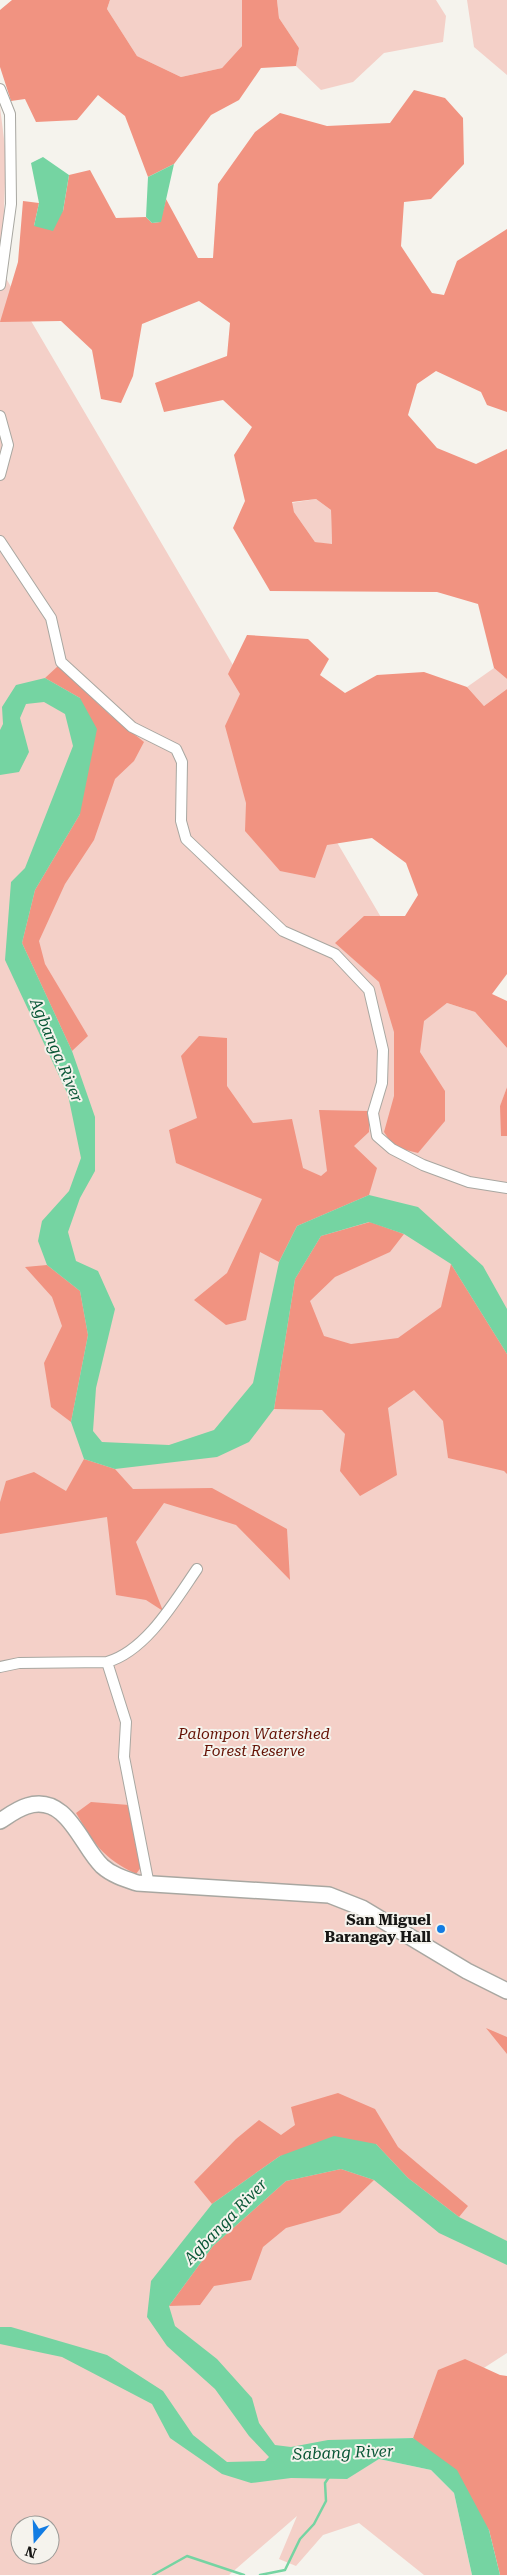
<svg xmlns="http://www.w3.org/2000/svg" width="507" height="2575" font-family="'Roboto Serif',serif">
  <style>
    .green { fill: #f4d0c8; fill-rule: evenodd }
    .forest { fill: #f19381; fill-rule: evenodd }
    .water { fill: #75d4a2 }
    .lines { fill: none; stroke-linecap: round; stroke-linejoin: round }
    .stream { stroke: #75d4a2; stroke-width: 2.5 }
    .street-casing { stroke: #a8a7a1; stroke-width: 12 }
    .secondary-casing { stroke: #a8a7a1; stroke-width: 18 }
    .street { stroke: #fff; stroke-width: 10 }
    .secondary { stroke: #fff; stroke-width: 15 }
    .poi-dot { fill: #127ce3; stroke: #f5f3ed; stroke-width: 2 }
    .labels { text-anchor: middle; stroke-width: 4; stroke-linejoin: round; paint-order: stroke }
    .park-label { font-size: 15px; font-style: italic; fill: #641205; stroke: #f5f3ed }
    .poi-label { font-size: 15px; font-weight: bold; fill: #171715; stroke: #f5f3ed; text-anchor: end }
    .water-label { font-size: 16px; font-style: italic; fill: #095636; stroke: #f5f3ed }
  </style>
  <rect width="100%" height="100%" fill="#f5f3ed"/>
  <!-- green -->
  <path class="green" d="M110,0h132v46l-20,22 -41,9 -44,-21 -30,-47z
    M277,0h159l10,16 -3,26 -59,11 -31,29 -32,8 -25,-24 3,-18 -20,-30z
    M467,0h40v75l-33,-28z
    M0,107l6,48 -3,84 -3,10z
    M0,268l436,743 11,-8 28,9 32,36v39l-7,20 7,26v1220l-82,53 -12,32 -28,1 -38,39 32,-19 52,11 23,23 18,82h-48l-65,-52 -36,12 -27,31 -17,-7 18,-43 -68,59h-229zM20,2525h30v30h-30z
    M316,499l15,11 1,35 -17,-3 -21,-30 -3,-9z
    M494,668l13,11v10l-23,17 -17,-19z"/>
  <!-- forest -->
  <path class="forest" d="M12,0h98l-3,9 30,47 44,21 41,-9 20,-22v-46h35l2,18 20,30 -3,18 -35,2 -22,32 -28,15 -37,49 -26,13 -23,-61 -27,-21 -21,25 -41,2 -11,-23 -14,2 -11,-34v-57z
    M414,90l31,8 18,20 1,46 -33,35 -27,3 -3,44 31,47 12,2 13,-34 50,-32v183l-20,-7 -6,-13 -45,-21 -19,13 -9,31 29,33 39,16 31,-15v230l-13,-11 -16,-64 -41,-12 -167,-1 -37,-63 12,-27 -11,-46 18,-28 -29,-27 -59,12 -9,-29 72,-27 3,-33 -31,-22 -57,23 -9,52 -12,27 -20,-4 -9,-49 -31,-29 -61,1 18,-60 5,-61 16,2 -5,23 29,-15 6,-36 21,-5 26,48 30,-1 6,6 8,-1 6,-23 32,59h15l5,-74 37,-52 25,-19 47,13 63,-3zM316,499l15,11 1,34 -17,-2 -21,-30 -2,-10z
    M247,635l61,4 21,20 -9,16 25,18 32,-18 47,-3 43,15 17,19 23,-17v285l-15,20 15,7v47l-32,-36 -28,-9 -23,18 -4,31 25,39v30l-27,32 -24,-6 -10,-15 10,-36v-64l-15,-50 -44,-39 29,-27h41l13,-21 -12,-32 -34,-25 -45,7 -12,33 -35,-7 -35,-40 1,-28 -21,-77 15,-32 -12,-20z
    M58,666l51,48 35,28 -10,19 -19,18 -21,61 -29,44 -26,57 6,23 43,72 -16,15 -50,-108 13,-53 45,-76v-116l-35,-20z
    M199,1036l28,2v48l26,37 39,-4 11,49 18,8 6,-5 -8,-61 50,1v21l-15,14 23,22 -8,27 -72,31 -18,36 -19,-10 -14,68 -20,5 -32,-25 33,-27 35,-74 -86,-36 -7,-33 28,-12 -16,-62z
    M507,1087v49h-6l-1,-30z
    M370,1222l34,12 -14,18 -55,25 -25,24 14,35 27,8 47,-6 43,-31 10,-43 56,90v120l-3,-3 -56,-13 -5,-37 -29,-31 -26,18 9,67 -37,21 -20,-25 5,-37 -23,-24 -48,-1 21,-130 26,-43z
    M47,1265l33,26 8,44 -17,87 -20,-15 -7,-44 18,-37 -10,-29 -27,-30z
    M84,1459l31,10 18,20 79,-1 75,41 3,51 -54,-55 -72,-22 -28,39 27,69 -17,-11 -30,-5 -9,-78 -107,17v-32l6,-21 28,-9 32,19z
    M91,1802l38,3 13,61 -6,8c-33,-16 -42,-30 -60,-61z
    M486,2028l21,9v17z
    M338,2093l37,16 23,38 70,59 -9,11 -51,-39 -32,-34 -96,12 -68,48 -18,-22 42,-43 23,-19 22,15 14,-10 -4,-18z
    M341,2169l33,11 -34,33 -54,15 -23,19 -12,33 -37,6 -14,19 -31,1 44,-60 73,-65z
    M465,2359l35,16 7,1v199h-7l-11,-45 -76,-92 25,-68z"/>
  <!-- water -->
  <path class="water" d="M43,157l26,18 -6,36 -10,20 -19,-5 5,-23 -8,-40z
    M174,164l-13,58 -9,1 -6,-6 2,-40z
    M45,678l35,20 17,31 -17,85 -45,76 -13,53 50,108 23,66v54l-15,27 -12,34 8,29 22,10 17,38 -19,79 -3,43 9,11 67,3 45,-15 39,-47 26,-121 18,-36 72,-31 49,12 65,59 24,43v45l-56,-90 -47,-30 -35,-12 -48,14 -26,43 -21,130 -25,33 -32,15 -102,12 -31,-10 -13,-37 17,-87 -8,-44 -33,-26 -9,-24 4,-20 27,-30 12,-33 -13,-63 -63,-135 6,-78 14,-14 48,-122 -8,-32 -21,-12 -18,2 -6,14 9,34 -10,20 -19,3v-45l3,-6 -1,-17 14,-22z
    M334,2136l42,8 32,34 51,39 48,24v24l-68,-32 -65,-53 -33,-11 -55,12 -73,65 -44,60 6,20 42,33 35,39 7,25 16,22 16,2 37,-7 85,-2 44,32 32,60 11,45h-28l-18,-82 -23,-23 -52,-11 -32,20 -56,-1 -40,5 -29,-9 -52,-36 -18,-34 -90,-47 -62,-13v-17h11l96,28 56,36 30,44 34,27 38,-1 4,-4 -20,-21 -34,-47 -48,-43 -20,-29 4,-36 61,-77 68,-48z"/>
  <g class="lines">
    <!-- stream -->
    <path class="stream" d="M153,2575l34,-19 57,19
      M260,2575l25,-5 15,-31 14,-15 12,-23 -1,-18 4,-6"/>
    <!-- street casing -->
    <g class="street-casing">
      <path id="street" d="M0,89l10,25 1,90 -11,81
        M0,416l8,29 -8,30
        M0,541l51,77 10,44 71,65 44,22 6,13 -1,59 5,18 97,92 52,23 34,36 14,60 -1,33 -9,30 4,23 15,13 31,16 46,17 38,6
        M107,1662l19,60 -2,35 25,128
        M0,1667l19,-4 88,-1c39,-11 68,-61 90,-93"/>
    </g>
    <!-- secondary casing -->
    <g class="secondary-casing">
      <path id="secondary" d="M0,1821c8,-5 17,-12 27,-15 40,-13 54,40 75,60 10,9 23,13 35,17l192,12 33,13 105,63 40,20"/>
    </g>
    <!-- street -->
    <use href="#street" class="street"/>
    <!-- secondary -->
    <use href="#secondary" class="secondary"/>
  </g>
  <!-- markers -->
  <circle class="poi-dot" cx="441" cy="1929" r="5"/>
  <g class="labels">
    <!-- park labels -->
    <g class="park-label">
      <text x="254" y="1739">Palompon Watershed<tspan x="254" dy="17">Forest Reserve</tspan></text>
    </g>
    <!-- poi labels -->
    <g class="poi-label">
      <text x="431" y="1925">San Miguel<tspan x="431" dy="17">Barangay Hall</tspan></text>
    </g>
    <!-- water labels -->
    <g class="water-label">
      <text transform="translate(57 1050) rotate(67)" y="6">Agbanga River</text>
      <text transform="translate(225 2221) rotate(-46)" y="6">Agbanga River</text>
      <text transform="translate(343 2452) rotate(-2)" y="6">Sabang River</text>
    </g>
  </g>
  <!-- north arrow -->
  <g transform="translate(35 2540) rotate(199)"><circle r="24" fill="#f5f3ed" stroke="#9c9b97"/>
  <path d="M0-4L9 19L0 12L-9 19Z" fill="#127ce3"/>
  <text y="-8" font-size="14" font-weight="bold" text-anchor="middle" fill="#171715">N</text>
  </g>
</svg>
